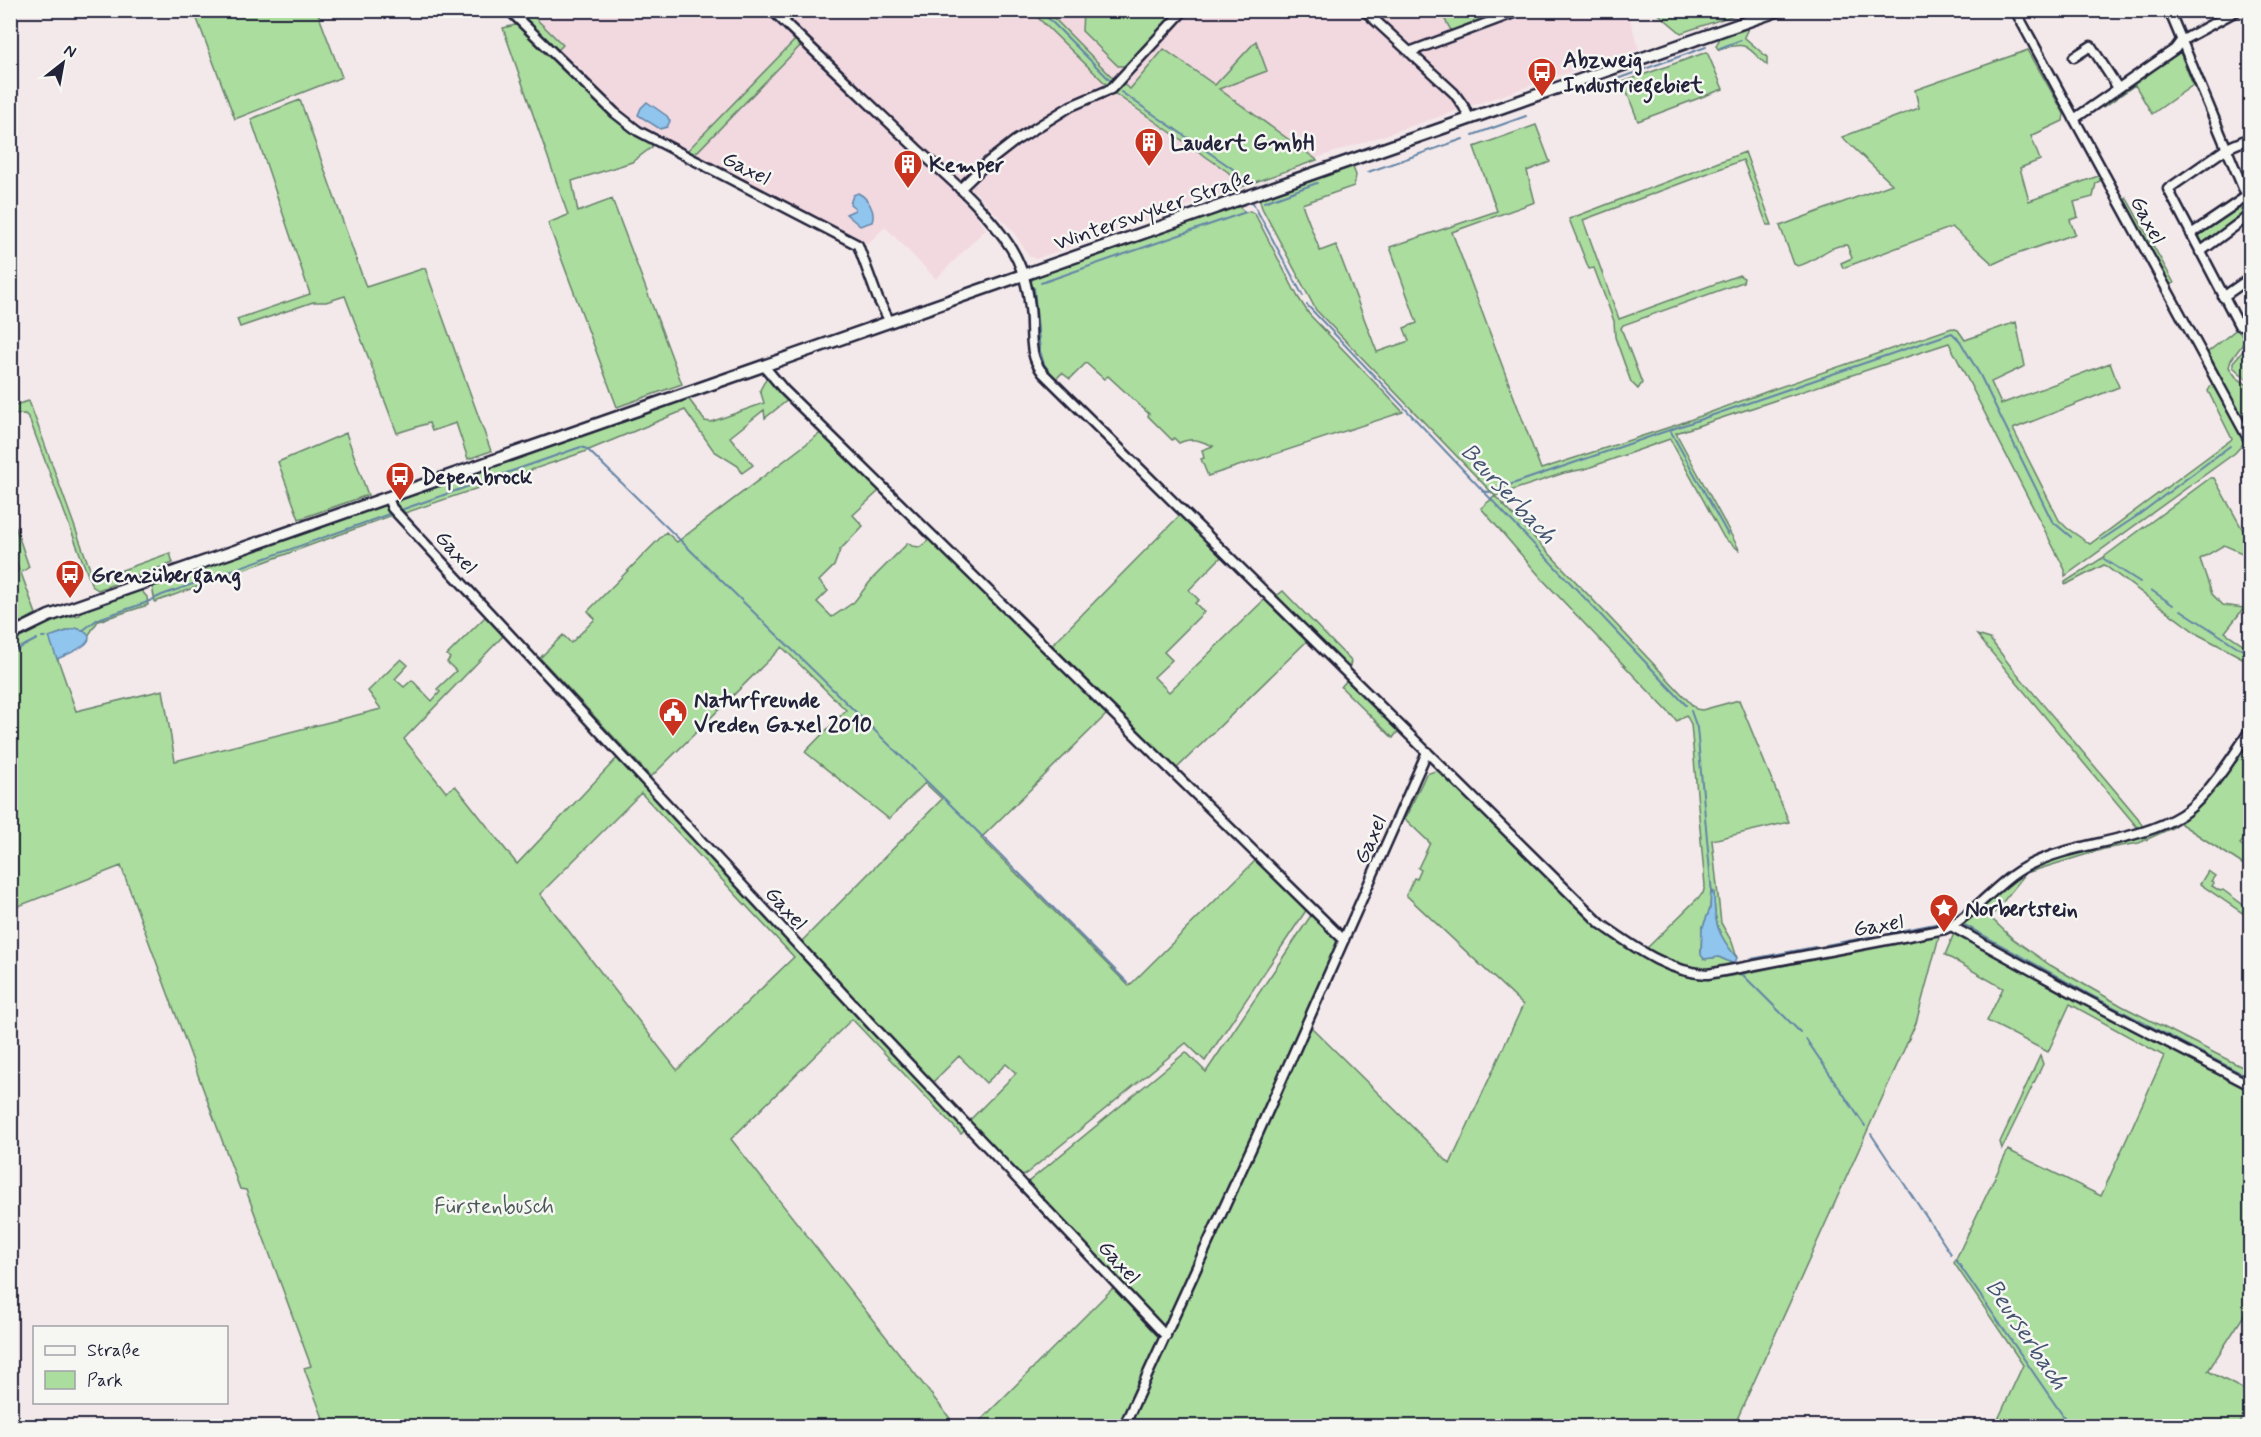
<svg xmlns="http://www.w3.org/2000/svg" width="2261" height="1437" font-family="Mynerve,sans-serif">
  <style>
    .built { fill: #f2d9e0 }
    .green { fill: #abdd9e; stroke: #66806c; stroke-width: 1.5; fill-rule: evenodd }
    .water { fill: #90c5ee; stroke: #6484a6; stroke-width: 1.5 }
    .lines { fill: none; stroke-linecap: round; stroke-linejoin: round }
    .stream { stroke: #6484a6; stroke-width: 2 }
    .street-casing { stroke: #22223b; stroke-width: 13 }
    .secondary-casing { stroke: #22223b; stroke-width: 15 }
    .street { stroke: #f6f6f2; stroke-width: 8 }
    .secondary { stroke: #f6f6f2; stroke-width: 10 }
    .labels { text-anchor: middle; stroke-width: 5; stroke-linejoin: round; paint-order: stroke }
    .poi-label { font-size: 22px; font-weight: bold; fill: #22223b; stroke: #f6f6f2; text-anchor: start }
    .street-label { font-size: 22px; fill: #22223b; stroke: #f6f6f2 }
    .park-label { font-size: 22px; fill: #4b5a59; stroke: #f6f6f2 }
    .water-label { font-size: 24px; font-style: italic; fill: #435371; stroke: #f6f6f2 }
  </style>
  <rect width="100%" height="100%" fill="#f4e9ea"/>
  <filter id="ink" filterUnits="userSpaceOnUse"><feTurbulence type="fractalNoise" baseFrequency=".0167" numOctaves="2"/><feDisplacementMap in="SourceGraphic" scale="12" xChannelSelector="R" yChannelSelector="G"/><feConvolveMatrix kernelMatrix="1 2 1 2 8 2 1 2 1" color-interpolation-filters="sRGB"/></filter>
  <g filter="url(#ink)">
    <!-- built -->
    <path class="built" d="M1627,10l12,39 -325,110 -186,-55 100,68 13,15 -205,72 -7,-3 -17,-26 -37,-38 -8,10 19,27 -50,50 -51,-52 -17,17 -225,-115 -22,-18 -64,-60 6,-6 -35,-34z"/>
    <!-- green -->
    <path class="green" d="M194,11h123l25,66 -107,42z
      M515,11h13l35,34 -6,6z
      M1031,11h16l68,69 -5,5h-3z
      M1083,11h95l-52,55h-8l-36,-35z
      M1440,11h16l4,6 12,-6h14l7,6 -41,15z
      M1655,11h91l-65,22z
      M515,25l7,2 106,102 23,14 1,4 -20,15 -60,19 6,31 34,-13 70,185 -65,23 -69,-184 20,-8 -65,-187z
      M1749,26l-5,11 23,20v8c-21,-18 -19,-25 -48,-15l-3,-4 5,-10z
      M796,39l6,5 -109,112 -7,-4z
      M1256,41l11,30 -48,18 98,71 -76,27 -13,-15 -114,-79 10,-8 6,4 34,-40 51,36z
      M2028,50l36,64 -1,7 -32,15 9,24 -20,8 9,33 72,-26 2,4 -7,4 -3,14 -19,5 4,15 -8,3 5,14 -69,24 -13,6 -41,-37 -109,41 -2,-5 11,-5 -5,-13c-21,0 -30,17 -49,21l-4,-2 -14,-38 112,-42 -50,-47 77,-29 -4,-18z
      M2179,50l14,35 -41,29 -17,-29 -31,22 -2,-3z
      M1707,52l16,37 -85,32 -15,-39z
      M300,100l66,187 59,-19 66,183 -23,8 -12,-36 -24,8 -3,-8 -32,10 -52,-137 -19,6h-13l-73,25 -3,-8 73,-25 -59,-175z
      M1536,125l14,37 -23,9 8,31 -83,30 89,237 135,-44 95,-35 181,-62 6,2 7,10 51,-18 9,44 -34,16 10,22 109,-41 9,24 -106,42 46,91 8,8 23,16 142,-105 -24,-48 4,-7 -23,-45 54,99v6l-8,9 -170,123v-6l-116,-227 -273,90 64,118 -16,-13 -54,-99 -85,30 -21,4 -69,23 201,213 6,1 37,-10 50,122 -77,18 9,83 11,19 5,16c-20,-24 -23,-35 -23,-66l-3,-1 -1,18 -8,20 -1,23 3,7 15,-2 15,7c-43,10 -50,5 -87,-16l56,-55 2,-7 -14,-162 -5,-9 -9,6 -134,-141 -62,-72 14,-12 -179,-186 -54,-102 -3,-10 93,-33 4,10 -2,11 -52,18 18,47 16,-6 41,107 32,-11 -5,-13 13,-5 -27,-76 107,-36 -23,-64z
      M1745,152l27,73h-5l-24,-65 -160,60 36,99 120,-44 5,3 -1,4 -120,43 -2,3 21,55 -4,6 -7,-7 -16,-45 -1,-16 -20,-53 -5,1 -20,-50z
      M2126,197l48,86 -5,3 -47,-85z
      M2238,205l6,11 -42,30 -6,-12z
      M1238,206l7,6 5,-1 5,3 43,83 11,17 94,98 -195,64 -7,-17 3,-1 -2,-8 11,-4c-14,-6 -20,-9 -34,-3l-5,-5 -2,2 -24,-24 1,-2 -41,-38 -4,3 -18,-16 -16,16 -8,-6 -8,8 -16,-18 -9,-81 14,-9z
      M2238,328l7,13 -14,19 -2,7 7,10 14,10v46l-42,-81z
      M2250,343v39l-17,-15v-5z
      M767,377l22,22 -24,19 -1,-8 -34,27 23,28 -11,8 -4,-7 -24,-15 -29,-41 -101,42 -179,61 -10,-11 293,-104 17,23 6,1 53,-19 -4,-13z
      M29,401l65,179 76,-27 3,10 -75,27 -6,-4 -63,-168 -4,-4 -14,1v-9z
      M822,432l58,58 -27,25 10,11 -23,24 -6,16 -15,15 9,10 -11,11 15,15 22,-15 19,-24 35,-35 4,3 8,1 10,-8 178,174 -127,125 148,148 128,-127 50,50 -102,152 -19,-18 -164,134 -54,-55 48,-49 -10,-9 -20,19 -27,-27 -27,27 -132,-140 142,-144 -17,-16 -36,36 -84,-67 41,-42 -64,-63 -131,130 -111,-119 23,-23 8,8 24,-24 -7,-8 78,-79 11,10z
      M346,433l22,62 -69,24 -21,-57z
      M1152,473l123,124 8,-6 68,70 -2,9 -199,-193z
      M2210,478h4l36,65v7l-6,4 -20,-9 -24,14 12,35 11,11 21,3 -19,24 25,17v13l-51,-27 -95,-70 -39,20v-3l36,-23z
      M384,505l9,10 -238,87 -3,-16z
      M11,514l18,53 -8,6 15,41 -25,14v-58l2,5 6,-5 -8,-19z
      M1180,515l42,41 -33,34 10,10 -4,3 9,9 -40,40 8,8 -18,17 15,15 96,-93 42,42 -133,130 -125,-123z
      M140,589l7,8 1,8 -50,16 -10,15c-11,-13 -25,-3 -38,1l26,74 87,-21 12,71 206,-52 -13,-18 33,-32 7,6 -13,14 9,8 8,-7 20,21 8,-9 -3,-3 19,-18 -9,-9 3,-4 -3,-3 39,-39 18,19 -100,104 42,53 9,-6 3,3 59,75 101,-107 348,373 -5,4 -109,-115 -121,120 225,287h-630l-22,-58 7,-2 -65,-176 -6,-1 -119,-323 -110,43v-271l40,-18 29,-5 -2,-6zM641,793l153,164 -117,113 -137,-176z
      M1977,635l13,4 19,25 129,154 5,9h-6z
      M1347,680l51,51 -5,7 -52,-51z
      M2250,734v99l-10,11 10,8v17l-69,-45v-3z
      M1438,770l146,145 40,30 53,29 27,6 34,-5 202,-42 -24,90 -182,403h-605l181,-400 140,138 73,-159 -117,-110 8,-17 3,1 4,-9 -3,-2 12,-25 -25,-24 21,-45z
      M2170,825l4,2 -35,16 -35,6 -78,24 -32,40 -2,6 21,20 37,26 72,41 128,65v12l-143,-73 -146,-82 -1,-2 50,-46 39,-21z
      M2208,871l7,5 -4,5 3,2 -2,3 8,5 3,-1 27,20v8l-50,-34z
      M1312,914l28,27 -174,388 -7,-3 -132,-140 1,-4 158,-130 20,20z
      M1955,931l295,158v217l-42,65 42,22v7l-11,26h-244l28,-61 -69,-102 54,-113 93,46 63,-140 -94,-52 -22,48 -61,-31 16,-33 -58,-33z
      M2040,1056l3,8 -41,85 -2,-7z
      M1113,1288l48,52 -40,86h-146z"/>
    <!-- water -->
    <path class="water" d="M647,102l20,14 3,5 -3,6 -7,2 -22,-14 3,-7z
      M858,193c10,5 18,18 14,29l-12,4 -14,-12 9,-4v-2l-5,-4 3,-9z
      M76,628c34,11 -8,26 -19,31l-8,-22z
      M1711,890l3,2c0,31 3,42 23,66l-3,6 -15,-7 -15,2 -3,-4 1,-26 8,-20z"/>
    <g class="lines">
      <!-- stream -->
      <path class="stream" d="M1040,10l70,70
        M1720,48l21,-8
        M1589,89l117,-42
        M1121,92l112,77 11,15
        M1473,135l53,-19
        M1368,172l95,-33
        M1264,202l53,-19
        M1253,203l50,93
        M1041,283l205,-71
        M1034,288l6,63 4,13 8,11
        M1307,305l379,400
        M1670,430l58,105
        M1120,456l56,56
        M1482,491l7,1 463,-159 8,8 20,34 72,146 19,16
        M398,511l177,-62 6,-2 6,2 373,365 168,169
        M1181,516l36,35
        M2101,540l36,-24 93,-70
        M2104,559l36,23
        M2151,590l22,15
        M2181,610l69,45
        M82,631l16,-12 47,-16 17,-8 230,-82
        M42,637h4
        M10,653l27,-14
        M1691,711l6,17 15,166
        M1965,925l131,73 154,80
        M1889,933l46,-9 13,-6
        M1826,945l48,-9
        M1751,959l64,-12
        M1742,974l58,58
        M1806,1039l59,87
        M1871,1134l80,120
        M1956,1260l114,166"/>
      <!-- street casing -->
      <g class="street-casing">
        <path id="street" d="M509,10l106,103 23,18 220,114 20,54 12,23
          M772,10c48,47 97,93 145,139 33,30 70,61 94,99 11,18 17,39 19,60 3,23 -3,46 13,65l558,551c32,22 67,49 107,50l237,-45c31,-16 52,-48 84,-64 48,-24 107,-22 152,-50 24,-15 54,-61 69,-85
          M1364,10l90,83 10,14 5,11
          M2015,10l235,432
          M2169,10l74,178 7,12
          M783,21l10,-11
          M1409,52l113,-42
          M2074,57l17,-11 27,42
          M2074,119l101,-70 6,-8 57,-31
          M960,189l28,-27 27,-21 56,-35 40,-17 73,-79
          M2191,234l59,-40
          M2200,252l50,-37
          M2223,297l27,-19
          M2239,325l-71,-136 59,-41 23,-10
          M764,366l20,24 560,550
          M388,498l4,10 480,517 294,311
          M1951,926l135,74 164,85
          M1124,1426l132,-288 171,-386"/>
      </g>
      <!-- secondary casing -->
      <g class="secondary-casing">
        <path id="secondary" d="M10,635l39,-19 1731,-606"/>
      </g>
      <!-- street -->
      <use href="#street" class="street"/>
      <!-- secondary -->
      <use href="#secondary" class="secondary"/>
    </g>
  </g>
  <!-- icons -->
  <defs>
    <g id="bus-pin" transform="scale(1.5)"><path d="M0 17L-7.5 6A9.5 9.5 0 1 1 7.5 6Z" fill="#c8321e" stroke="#f6f6f2"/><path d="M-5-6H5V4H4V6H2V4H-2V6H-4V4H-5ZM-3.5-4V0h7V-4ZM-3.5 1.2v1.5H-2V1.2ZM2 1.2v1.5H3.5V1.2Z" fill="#fff"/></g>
    <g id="building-pin" transform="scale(1.5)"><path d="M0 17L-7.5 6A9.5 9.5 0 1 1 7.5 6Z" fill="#c8321e" stroke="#f6f6f2"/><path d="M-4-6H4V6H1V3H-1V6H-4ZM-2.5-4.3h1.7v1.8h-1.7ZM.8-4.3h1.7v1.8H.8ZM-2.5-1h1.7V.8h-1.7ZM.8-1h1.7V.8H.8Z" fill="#fff"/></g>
    <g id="civic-pin" transform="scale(1.5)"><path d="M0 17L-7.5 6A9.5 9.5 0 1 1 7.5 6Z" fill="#c8321e" stroke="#f6f6f2"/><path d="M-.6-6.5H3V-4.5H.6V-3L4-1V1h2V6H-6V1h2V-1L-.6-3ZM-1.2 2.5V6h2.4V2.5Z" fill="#fff"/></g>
    <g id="sight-pin" transform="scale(1.5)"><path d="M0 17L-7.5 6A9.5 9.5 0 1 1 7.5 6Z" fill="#c8321e" stroke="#f6f6f2"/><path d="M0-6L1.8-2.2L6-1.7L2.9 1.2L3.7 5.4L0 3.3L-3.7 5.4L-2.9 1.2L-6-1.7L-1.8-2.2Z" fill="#fff"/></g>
  </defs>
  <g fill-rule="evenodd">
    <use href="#bus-pin" x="1542" y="72"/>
    <use href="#building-pin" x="1149" y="142"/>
    <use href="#building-pin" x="908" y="164"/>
    <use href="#bus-pin" x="400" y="476"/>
    <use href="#bus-pin" x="70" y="574"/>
    <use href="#civic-pin" x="673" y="712"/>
    <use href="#sight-pin" x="1944" y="908"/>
  </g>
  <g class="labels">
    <!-- poi labels -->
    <g class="poi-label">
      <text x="1563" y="67">Abzweig<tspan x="1563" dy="25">Industriegebiet</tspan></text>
      <text x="1170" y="150">Laudert GmbH</text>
      <text x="929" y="172">Kemper</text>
      <text x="421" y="484">Depenbrock</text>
      <text x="91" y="582">Grenzübergang</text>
      <text x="694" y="707">Naturfreunde<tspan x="694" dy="25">Vreden Gaxel 2010</tspan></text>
      <text x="1965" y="916">Norbertstein</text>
    </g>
    <!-- street labels -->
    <g class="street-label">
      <text transform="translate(747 167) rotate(27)" y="8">Gaxel</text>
      <text transform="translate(1153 209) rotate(-19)" y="8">Winterswyker Straße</text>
      <text transform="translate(2149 219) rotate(62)" y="8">Gaxel</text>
      <text transform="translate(457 551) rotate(47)" y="8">Gaxel</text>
      <text transform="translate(1369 839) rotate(-66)" y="8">Gaxel</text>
      <text transform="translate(787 907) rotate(47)" y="8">Gaxel</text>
      <text transform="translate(1878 924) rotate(-10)" y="8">Gaxel</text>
      <text transform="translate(1120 1261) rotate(47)" y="8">Gaxel</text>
    </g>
    <!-- park labels -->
    <g class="park-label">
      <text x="494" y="1213">Fürstenbusch</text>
    </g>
    <!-- water labels -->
    <g class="water-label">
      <text transform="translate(1509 493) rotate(47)" y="8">Beurserbach</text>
      <text transform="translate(2027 1334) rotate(56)" y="8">Beurserbach</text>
    </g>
  </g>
  <!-- margin -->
  <rect width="2261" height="1437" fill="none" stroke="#f6f6f2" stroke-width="36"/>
  <rect x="18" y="18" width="2225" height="1401" fill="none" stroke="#22223b" stroke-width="2" filter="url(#ink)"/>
  <!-- legend -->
  <rect x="33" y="1326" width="195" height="78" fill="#f6f6f2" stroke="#a1a1a9" stroke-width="1.5"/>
  <rect x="45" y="1346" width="30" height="9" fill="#f6f6f2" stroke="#a1a1a9" stroke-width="1.5"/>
  <text x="87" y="1356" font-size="18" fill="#22223b">Straße</text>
  <rect x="45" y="1371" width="30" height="18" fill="#abdd9e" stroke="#a1a1a9" stroke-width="1.5"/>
  <text x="87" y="1386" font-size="18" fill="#22223b">Park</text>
  <!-- north arrow -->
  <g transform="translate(63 63) rotate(31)" stroke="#f6f6f2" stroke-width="4.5" paint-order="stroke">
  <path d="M0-4.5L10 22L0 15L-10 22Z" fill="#22223b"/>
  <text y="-9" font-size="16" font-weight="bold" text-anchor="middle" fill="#22223b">N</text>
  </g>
</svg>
